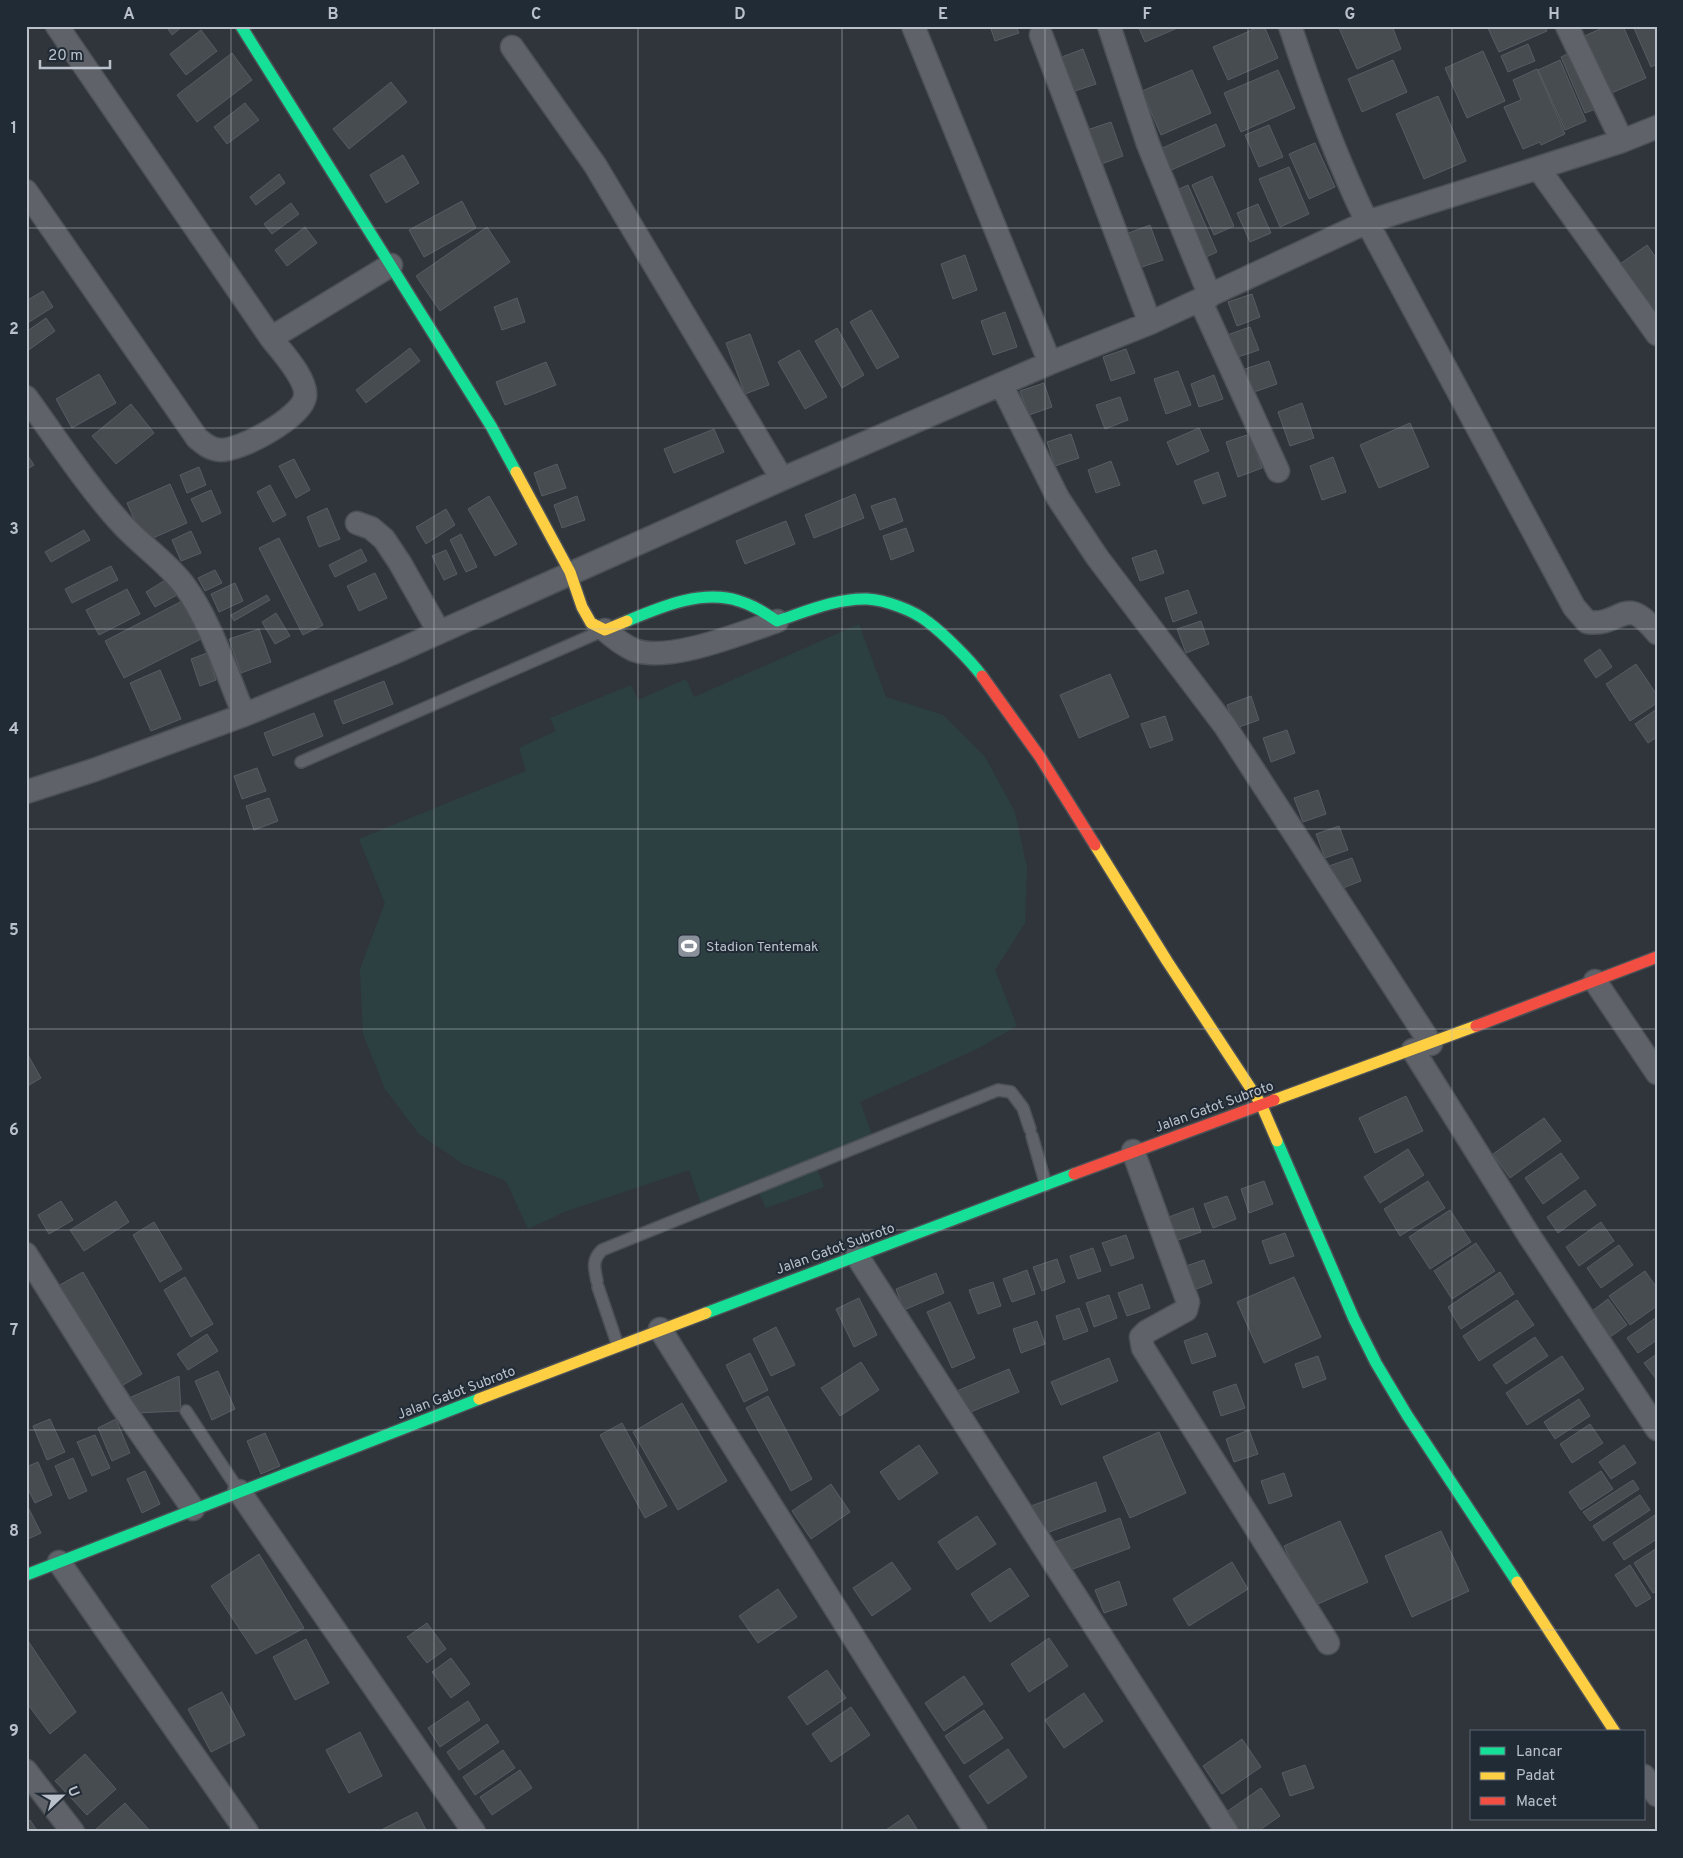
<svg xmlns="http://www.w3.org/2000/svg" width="1683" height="1858" font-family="Overpass,sans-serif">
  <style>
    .green { fill: #2c4042 }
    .building { fill: #474c51; stroke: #575c63 }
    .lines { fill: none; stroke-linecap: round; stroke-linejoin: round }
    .lane-casing { stroke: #4c5156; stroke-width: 14 }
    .street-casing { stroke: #4c5156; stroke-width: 25 }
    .fast-casing { stroke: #4c5156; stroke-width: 14 }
    .slow-casing { stroke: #4c5156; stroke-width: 14 }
    .jam-casing { stroke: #4c5156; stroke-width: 14 }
    .lane { stroke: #5f6369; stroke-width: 11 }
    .street { stroke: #5f6369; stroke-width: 22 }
    .fast { stroke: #16e098; stroke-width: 11 }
    .slow { stroke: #ffcf43; stroke-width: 11 }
    .jam { stroke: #f24e42; stroke-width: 11 }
    .grid { fill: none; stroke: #bac1cb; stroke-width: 1; stroke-opacity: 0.55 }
    .labels { text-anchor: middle; stroke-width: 4; stroke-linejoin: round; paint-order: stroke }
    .poi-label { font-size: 14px; fill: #bac1cb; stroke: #212b36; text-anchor: start }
    .street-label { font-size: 14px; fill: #bac1cb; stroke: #212b36 }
    .neatline { fill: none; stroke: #bac1cb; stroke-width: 2 }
    .grid-label { font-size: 16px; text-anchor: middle; font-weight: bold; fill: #bac1cb }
  </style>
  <rect width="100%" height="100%" fill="#2f353b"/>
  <!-- green -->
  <path class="green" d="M859,624l27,73 57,18 42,42 30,55 12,56 -2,55 -30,47 22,56 -40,23 -117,53 14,38 -59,23 9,24 -58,21 -9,-19 -53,23 -15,-42 -125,42 -36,17 -22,-48 -43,-17 -44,-30 -34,-45 -22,-55 -3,-65 25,-66 -26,-64 167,-68 -7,-23 37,-17 -6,-13 81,-33 7,15 48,-21 8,18z"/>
  <!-- building -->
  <path class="building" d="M166,26h17l-11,9z
    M990,26h26l3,7 -24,8z
    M1138,26h44l-37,16z
    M1261,26h3l14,32 -50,22 -15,-33z
    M1338,26h54l9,23 -44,20z
    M1487,26h58l2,5 -48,21z
    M1607,26h16l23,52 -39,17 -25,-58z
    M1633,26h24v38l-6,3z
    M201,30l16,21 -31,24 -16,-21z
    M1528,44l7,17 -27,11 -7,-16z
    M1083,49l13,35 -24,8 -13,-34z
    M1483,51l22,50 -38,17 -22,-50z
    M1571,52l25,57 -11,4 -24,-56z
    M232,53l20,27 -55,42 -20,-27z
    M1393,60l14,32 -45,20 -14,-33z
    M1560,60l26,61 -21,9 -27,-60z
    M1537,69l28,65 -24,11 -1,-3 -17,7 -19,-42 17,-7 -8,-20z
    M1192,70l19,43 -50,22 -19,-44z
    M1278,70l17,38 -54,24 -17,-39z
    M391,82l16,20 -58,47 -16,-20z
    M1438,96l28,65 -42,18 -28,-65z
    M245,103l14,17 -32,24 -13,-17z
    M1111,122l12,34 -24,9 -12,-35z
    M1216,124l9,22 -58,26 -9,-22z
    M1269,125l14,32 -24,10 -14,-32z
    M1315,143l20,44 -26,12 -20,-45z
    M403,155l16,28 -33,20 -16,-28z
    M1289,167l20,47 -29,13 -21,-48z
    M279,174l6,9 -29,22 -6,-8z
    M1212,176l22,50 -20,9 -22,-50z
    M1188,185l29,67 -17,8 -30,-67z
    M462,201l14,27 -52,29 -15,-27z
    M291,203l8,11 -27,20 -8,-10z
    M1258,204l13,29 -21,9 -13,-29z
    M1150,225l13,35 -24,8 -13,-34z
    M305,227l12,16 -30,23 -12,-16z
    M487,227l23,35 -70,49 -24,-35z
    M1647,245l10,14v58l-37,-53z
    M965,255l12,35 -24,9 -12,-35z
    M43,291l10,16 -27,17v-23z
    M1252,294l8,23 -23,9 -9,-24z
    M517,298l8,24 -23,8 -8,-23z
    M871,310l28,47 -22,12 -27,-47z
    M1005,312l12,35 -24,8 -12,-34z
    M46,318l9,13 -29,21v-20z
    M1250,327l9,23 -24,8 -8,-23z
    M837,328l27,47 -22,13 -27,-47z
    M750,334l19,51 -24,9 -19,-51z
    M410,348l10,13 -54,42 -10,-13z
    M1126,349l9,24 -24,8 -8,-24z
    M799,350l28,47 -22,12 -27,-47z
    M1269,361l8,23 -23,8 -9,-23z
    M546,362l10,23 -51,20 -9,-23z
    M1178,371l13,34 -25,9 -12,-35z
    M99,374l17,29 -44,25 -16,-29z
    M1214,375l9,24 -24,8 -8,-23z
    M1044,383l8,24 -23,8 -9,-24z
    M1120,397l8,23 -23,9 -9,-24z
    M1302,403l12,35 -24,8 -12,-34z
    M131,404l23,29 -38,31 -24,-28z
    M1410,423l19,44 -50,21 -19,-43z
    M1199,428l10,23 -32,14 -10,-23z
    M714,429l10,23 -50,21 -10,-24z
    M1071,434l8,24 -24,8 -8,-24z
    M1250,434l12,34 -24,9 -12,-35z
    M26,453l8,12 -8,5z
    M1333,457l13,35 -24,8 -12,-34z
    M294,459l16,31 -14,8 -17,-32z
    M1111,461l9,24 -24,8 -8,-23z
    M557,464l9,24 -24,8 -8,-23z
    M199,467l7,18 -19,8 -7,-18z
    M1218,472l8,24 -23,8 -9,-23z
    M170,484l17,39 -43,19 -17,-39z
    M270,485l16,30 -13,7 -16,-30z
    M211,490l10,23 -19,9 -11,-23z
    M855,494l9,24 -50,20 -9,-23z
    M489,496l28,48 -22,12 -27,-47z
    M577,496l8,24 -23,8 -8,-23z
    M895,498l8,23 -23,9 -9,-24z
    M327,508l13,31 -21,8 -12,-30z
    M446,509l9,16 -29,19 -10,-17z
    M786,521l9,23 -50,20 -9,-23z
    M906,528l8,23 -23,9 -8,-24z
    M84,530l6,10 -39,22 -6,-10z
    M191,531l10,22 -20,8 -9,-21z
    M461,534l16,33 -11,5 -16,-32z
    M279,538l44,87 -20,10 -44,-87z
    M361,549l6,12 -32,16 -6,-12z
    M446,550l11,24 -13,6 -12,-24z
    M1156,550l8,23 -24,8 -8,-23z
    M111,566l7,14 -46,23 -7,-14z
    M215,570l7,13 -17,8 -7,-13z
    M375,573l12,25 -28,13 -12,-25z
    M167,579l10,16 -22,12 -9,-15z
    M235,583l8,18 -24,11 -8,-18z
    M127,589l13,25 -41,21 -13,-25z
    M1188,590l9,23 -24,9 -8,-24z
    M267,595l3,5 -36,21 -3,-6z
    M182,601l19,38 -77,39 -19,-37z
    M276,613l14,23 -15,8 -13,-22z
    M1201,621l8,23 -23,9 -9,-24z
    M259,629l12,33 -30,11 -12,-34z
    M1600,649l12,18 -16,11 -12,-18z
    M207,653l9,27 -16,6 -9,-27z
    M1636,664l21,31v8l-27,18 -24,-37z
    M160,670l21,49 -30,12 -21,-48z
    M1110,674l19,43 -50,21 -19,-43z
    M384,681l9,23 -50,20 -9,-23z
    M1251,696l8,24 -23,8 -9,-23z
    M1657,709v28l-9,6 -13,-19z
    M314,713l9,23 -50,20 -9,-23z
    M1165,716l8,24 -23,8 -9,-24z
    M1287,730l8,23 -24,9 -8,-24z
    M257,768l9,23 -24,8 -8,-23z
    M1318,790l8,24 -23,8 -9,-24z
    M269,798l9,23 -24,9 -8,-24z
    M1339,826l9,24 -23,8 -9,-24z
    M1352,858l9,23 -23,9 -9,-24z
    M28,1055l13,23 -15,9v-30z
    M1406,1096l17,35 -48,22 -16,-35z
    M1544,1118l17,23 -51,37 -17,-24z
    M1408,1149l16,26 -44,28 -16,-26z
    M1561,1153l18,25 -36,26 -18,-26z
    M1264,1181l9,23 -24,9 -8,-24z
    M1428,1181l17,27 -45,28 -16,-27z
    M1585,1190l11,15 -38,28 -11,-16z
    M1227,1196l9,23 -23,9 -9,-24z
    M61,1201l12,19 -24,14 -11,-19z
    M116,1201l13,21 -45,29 -14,-21z
    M1193,1208l8,24 -23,8 -9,-23z
    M1450,1210l21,32 -41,27 -21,-32z
    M154,1222l28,47 -22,13 -27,-47z
    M1601,1222l13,19 -35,25 -13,-19z
    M1285,1233l9,23 -24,8 -8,-23z
    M1126,1235l8,23 -23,8 -9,-23z
    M1476,1243l19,28 -43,28 -18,-28z
    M1619,1245l14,20 -32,23 -14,-20z
    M1093,1248l8,23 -23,8 -8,-23z
    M1057,1259l8,23 -23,9 -9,-24z
    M1204,1260l8,23 -23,9 -9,-24z
    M1027,1270l8,24 -23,8 -9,-23z
    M1645,1271l12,17v18l-27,19 -21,-29z
    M83,1272l59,102 -24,14 -60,-102z
    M1500,1272l14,22 -53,35 -13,-22z
    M936,1273l8,20 -40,17 -8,-21z
    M185,1277l28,47 -22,13 -27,-47z
    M1294,1277l27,60 -57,26 -27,-61z
    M993,1282l8,24 -23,8 -9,-24z
    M1142,1284l8,24 -23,8 -9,-23z
    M1109,1295l8,23 -23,9 -8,-24z
    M859,1298l18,37 -23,12 -18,-38z
    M1608,1299l19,26 -21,15 -18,-26z
    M1517,1300l17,25 -55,36 -16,-25z
    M950,1302l25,56 -23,10 -25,-56z
    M1079,1308l9,23 -24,9 -8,-24z
    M1657,1317v23l-19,13 -11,-15z
    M1037,1321l8,23 -24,9 -8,-24z
    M776,1327l19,38 -24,11 -18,-37z
    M1207,1333l9,23 -24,8 -8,-23z
    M207,1334l11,17 -30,19 -11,-16z
    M1535,1337l13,19 -42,28 -13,-19z
    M750,1353l18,37 -24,12 -18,-37z
    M1657,1354v24l-1,1 -12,-16z
    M1318,1356l8,23 -23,9 -8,-24z
    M1562,1356l22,33 -57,36 -21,-32z
    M1109,1358l9,23 -57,24 -10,-23z
    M861,1362l18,28 -39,26 -19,-28z
    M1009,1369l10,23 -58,24 -9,-23z
    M218,1371l17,38 -23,11 -17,-39z
    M179,1376l2,35 -46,2 -6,-15z
    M1236,1384l9,24 -24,8 -8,-24z
    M768,1396l44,83 -21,12 -45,-83z
    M1579,1399l11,17 -35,23 -11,-17z
    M682,1403l45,78 -49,29 -45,-78z
    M50,1419l15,33 -18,8 -14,-34z
    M116,1419l14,34 -18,8 -14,-33z
    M622,1423l45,83 -22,12 -45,-83z
    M1590,1424l13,19 -31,20 -12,-19z
    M1249,1430l9,24 -24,8 -8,-23z
    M1159,1432l27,61 -56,25 -27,-61z
    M265,1433l15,33 -19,8 -14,-33z
    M95,1435l15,33 -18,8 -15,-34z
    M919,1445l19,28 -39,27 -19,-28z
    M1624,1445l12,18 -25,16 -12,-17z
    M73,1458l14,33 -18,8 -14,-33z
    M38,1462l14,33 -17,8 -9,-18v-18z
    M145,1471l15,33 -18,9 -15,-34z
    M1601,1471l12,18 -32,21 -12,-18z
    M1284,1473l8,23 -23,8 -8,-23z
    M1633,1480l6,9 -49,32 -7,-9z
    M1096,1482l10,29 -65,24 -10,-29z
    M831,1484l19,28 -39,27 -19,-28z
    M1640,1495l10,15 -47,31 -10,-15z
    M26,1503l15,30 -15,7z
    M1655,1515l2,24 -33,21 -11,-17z
    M977,1516l19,28 -39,26 -19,-28z
    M1120,1518l10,30 -65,24 -10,-30z
    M1340,1521l28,61 -57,25 -27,-61z
    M1441,1531l28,60 -57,26 -27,-61z
    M1657,1548v43l-4,2 -19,-30z
    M259,1554l45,74 -48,26 -45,-68z
    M892,1562l19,27 -39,27 -19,-28z
    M1232,1562l16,27 -59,37 -16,-27z
    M1630,1565l21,33 -15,9 -21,-32z
    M1010,1568l19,28 -39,26 -19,-28z
    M1119,1581l8,24 -23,8 -9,-23z
    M778,1589l19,28 -39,26 -19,-27z
    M427,1623l19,26 -19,14 -20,-26z
    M26,1638l50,74 -26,22 -24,-32z
    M1049,1638l19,28 -39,26 -18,-28z
    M306,1639l23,44 -34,17 -22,-43z
    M451,1658l19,26 -19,14 -19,-26z
    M827,1670l19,28 -39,27 -19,-28z
    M964,1676l19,28 -39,27 -19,-28z
    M222,1692l23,43 -34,17 -23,-43z
    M1084,1693l19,28 -39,27 -19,-28z
    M468,1701l12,19 -40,27 -12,-19z
    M851,1707l19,28 -39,27 -19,-28z
    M984,1710l19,28 -39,26 -19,-28z
    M487,1724l12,18 -40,28 -12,-18z
    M360,1732l22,44 -33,17 -23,-43z
    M1242,1739l19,28 -39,27 -19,-28z
    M1008,1749l19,28 -39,27 -19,-28z
    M503,1750l12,18 -40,27 -12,-18z
    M85,1754l31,35 -29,26 -32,-34z
    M1305,1765l9,23 -24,8 -8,-23z
    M520,1770l12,18 -40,27 -12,-18z
    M1261,1788l19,28 -23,16h-24l-11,-17z
    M125,1803l26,29h-54l-2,-2z
    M417,1812l10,20h-43l-1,-3z
    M908,1815l11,17h-36z
    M30,1820l8,12h-12v-9z"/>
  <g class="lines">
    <!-- lane casing -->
    <g class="lane-casing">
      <path id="lane" d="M301,762l301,-131
        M1032,1136l14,49
        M597,1281c-3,-14 -5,-21 5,-31l396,-160 13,2 12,16 7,21
        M598,1287l20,59
        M186,1411l53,80"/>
    </g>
    <!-- street casing -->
    <g class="street-casing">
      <path id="street" d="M57,26l214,312 120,-73
        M913,26l137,337
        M1109,26l39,118 62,152
        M1290,26c22,67 46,132 77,196l207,385 13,15c36,5 37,-30 70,11
        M1567,26l55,115
        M1041,35l109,288
        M512,47l83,118 187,314
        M1657,127l-35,14 -84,27 119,166
        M26,191l171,247c7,6 13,11 23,12 20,1 81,-32 85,-53 3,-17 -23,-45 -34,-59
        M1200,300l78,171
        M1001,384l57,114 39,59 128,169 206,318
        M26,397c30,41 59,86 93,124 20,23 46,39 65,64 26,35 43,89 60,130
        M357,523l14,5 13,11 16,24 39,69
        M605,630c9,8 18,15 29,20 35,13 108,-17 143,-29
        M26,792l68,-22 150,-55 149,-62 389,-174 268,-116 100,-40 217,-101 171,-54
        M1595,981l62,92
        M1413,1050l117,187 127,192
        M1133,1151l55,151 -2,8 -40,22 -5,5 2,11 185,295
        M26,1254l95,151 72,104
        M857,1256l370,576
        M660,1329l316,503
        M239,1491l235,341
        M59,1562l188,270
        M26,1771l47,61
        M1644,1776l13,19"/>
    </g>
    <!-- fast casing -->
    <g class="fast-casing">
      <path id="fast" d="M241,26l250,400 25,46
        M627,621c34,-14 75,-32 112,-20 14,4 26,12 38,20 28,-9 60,-23 90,-22 18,1 46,11 61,23 16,12 42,38 54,54
        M1277,1141l77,178 22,44 31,52 110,167
        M706,1313l368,-139
        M26,1575l453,-176"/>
    </g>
    <!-- slow casing -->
    <g class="slow-casing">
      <path id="slow" d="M516,472l54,100 12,35 9,16 14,7 22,-9
        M1095,845l72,116 94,143 16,37
        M1274,1100l202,-74
        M479,1399l227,-86
        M1517,1582l98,150"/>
    </g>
    <!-- jam casing -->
    <g class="jam-casing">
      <path id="jam" d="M982,676l58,81 55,88
        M1476,1026l181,-69
        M1074,1174l200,-74"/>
    </g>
    <!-- lane -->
    <use href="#lane" class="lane"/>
    <!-- street -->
    <use href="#street" class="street"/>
    <!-- fast -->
    <use href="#fast" class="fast"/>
    <!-- slow -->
    <use href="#slow" class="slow"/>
    <!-- jam -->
    <use href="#jam" class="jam"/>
  </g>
  <!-- grid -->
  <path class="grid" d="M231,26v1806M434,26v1806M638,26v1806M842,26v1806M1045,26v1806M1248,26v1806M1452,26v1806M26,228h1631M26,428h1631M26,629h1631M26,829h1631M26,1029h1631M26,1230h1631M26,1430h1631M26,1630h1631"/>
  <!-- icons -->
  <defs>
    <g id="stadium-square" transform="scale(1.25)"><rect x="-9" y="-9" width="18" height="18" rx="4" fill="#899099" stroke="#212b36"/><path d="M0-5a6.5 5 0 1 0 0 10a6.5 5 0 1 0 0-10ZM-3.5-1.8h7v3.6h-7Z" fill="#fff"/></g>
  </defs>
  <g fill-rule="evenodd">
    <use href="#stadium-square" x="689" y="946"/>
  </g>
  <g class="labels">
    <!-- poi labels -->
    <g class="poi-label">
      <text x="706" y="951">Stadion Tentemak</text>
    </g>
    <!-- street labels -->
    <g class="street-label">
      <text transform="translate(1214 1106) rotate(-20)" y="5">Jalan Gatot Subroto</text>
      <text transform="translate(835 1248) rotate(-20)" y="5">Jalan Gatot Subroto</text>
      <text transform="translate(456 1392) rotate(-21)" y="5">Jalan Gatot Subroto</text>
    </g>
  </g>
  <!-- border -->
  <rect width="1683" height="1858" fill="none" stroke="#212b36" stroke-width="55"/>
  <!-- legend -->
  <rect x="1470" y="1730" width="175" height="90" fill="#212b36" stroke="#5e6772"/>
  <rect x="1480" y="1747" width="25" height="8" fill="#16e098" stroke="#5e6772"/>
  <text x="1516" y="1756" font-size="15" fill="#bac1cb">Lancar</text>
  <rect x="1480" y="1772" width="25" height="8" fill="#ffcf43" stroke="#5e6772"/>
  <text x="1516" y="1780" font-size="15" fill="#bac1cb">Padat</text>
  <rect x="1480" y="1797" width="25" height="8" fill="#f24e42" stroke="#5e6772"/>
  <text x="1516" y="1806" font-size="15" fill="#bac1cb">Macet</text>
  <!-- north arrow -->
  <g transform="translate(62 1796) rotate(68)" stroke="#212b36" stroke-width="4" paint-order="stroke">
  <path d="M0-4L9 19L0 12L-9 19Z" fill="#bac1cb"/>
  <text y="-8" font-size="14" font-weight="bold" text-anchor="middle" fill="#bac1cb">U</text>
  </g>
  <!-- scale -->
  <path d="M40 60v8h70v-8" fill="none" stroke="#bac1cb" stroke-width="2.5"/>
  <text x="48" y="60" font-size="15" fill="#bac1cb" stroke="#212b36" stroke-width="4" paint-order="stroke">20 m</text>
  <rect x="28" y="28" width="1628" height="1802" class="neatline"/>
  <g class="grid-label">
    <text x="129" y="19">A</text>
    <text x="333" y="19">B</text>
    <text x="536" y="19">C</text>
    <text x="740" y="19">D</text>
    <text x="943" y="19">E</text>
    <text x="1147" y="19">F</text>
    <text x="1350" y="19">G</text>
    <text x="1554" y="19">H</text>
    <text x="14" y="133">1</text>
    <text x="14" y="334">2</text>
    <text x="14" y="534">3</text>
    <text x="14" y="734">4</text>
    <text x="14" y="935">5</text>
    <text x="14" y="1135">6</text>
    <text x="14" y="1335">7</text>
    <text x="14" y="1536">8</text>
    <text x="14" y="1736">9</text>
  </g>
</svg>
